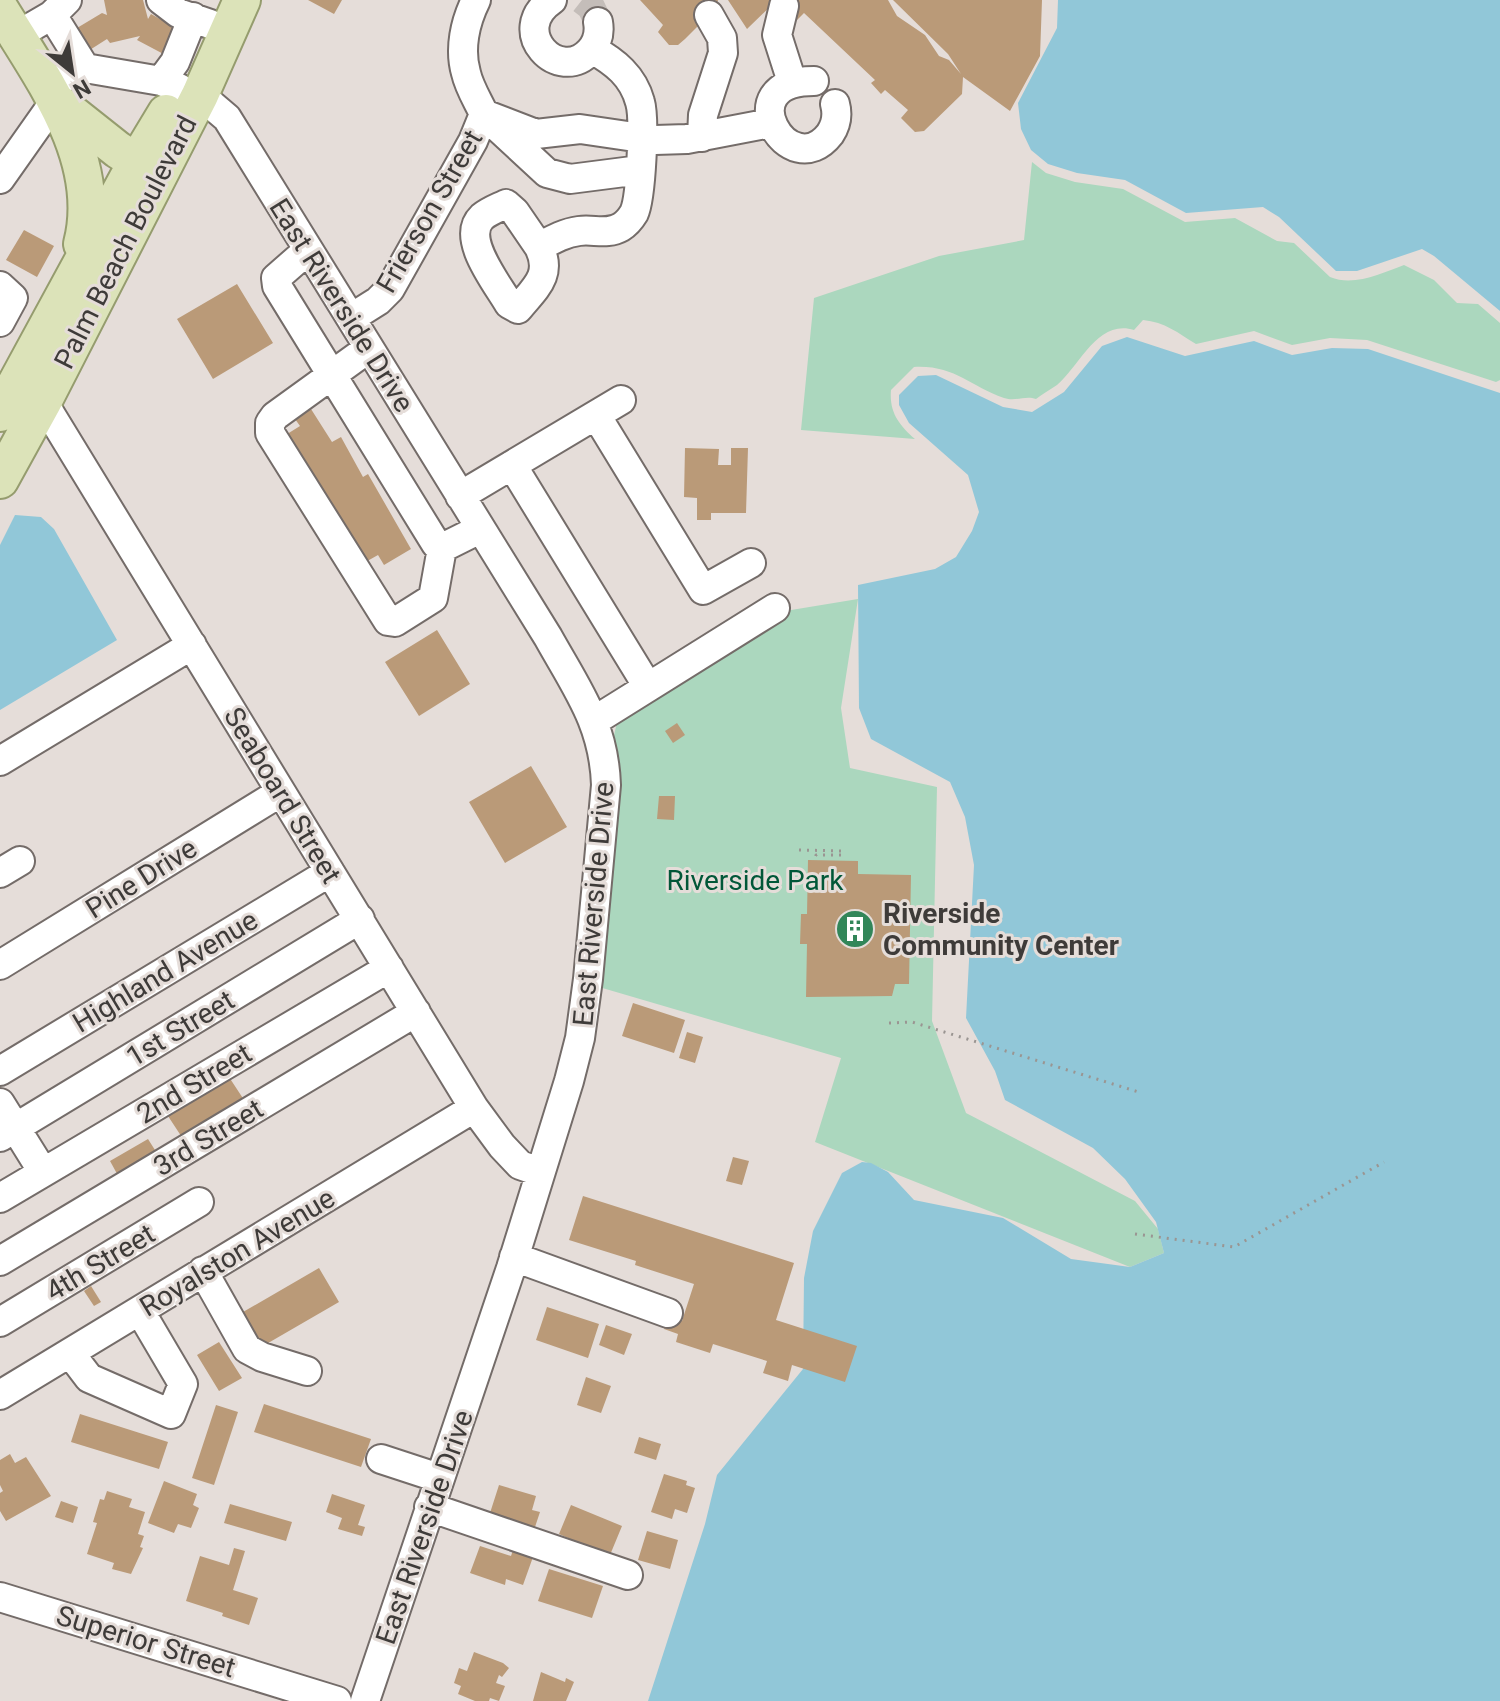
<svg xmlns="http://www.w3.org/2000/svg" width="1500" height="1701" font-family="Roboto,sans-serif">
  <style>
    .green { fill: #abd7be }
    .water { fill: #91c7d8 }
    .building { fill: #ba9a78 }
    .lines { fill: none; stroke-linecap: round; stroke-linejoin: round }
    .minor-tunnel { stroke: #c4bdb9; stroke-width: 28; stroke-dasharray: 28 14; stroke-linecap: butt }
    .minor-casing { stroke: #746c69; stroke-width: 32 }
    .major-casing { stroke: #959c6e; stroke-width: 40 }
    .path { stroke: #9a9592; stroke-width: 3; stroke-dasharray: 2 6; stroke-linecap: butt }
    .minor { stroke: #fff; stroke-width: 28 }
    .major { stroke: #dce3b9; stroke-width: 36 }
    .labels { text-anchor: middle; stroke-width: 6; stroke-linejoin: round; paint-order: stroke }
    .street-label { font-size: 28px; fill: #3e3b39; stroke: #e5ddd9 }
    .park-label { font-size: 28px; fill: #015738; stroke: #e5ddd9 }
    .poi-label { font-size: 28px; font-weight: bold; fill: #3e3b39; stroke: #e5ddd9; text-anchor: start }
  </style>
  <rect width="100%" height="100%" fill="#e5ddd9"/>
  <!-- green -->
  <path class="green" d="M1032,162l14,11 29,9 48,7 62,33 50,-4 42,23 17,2 36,34c24,10 52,-4 74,-12l30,15 23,23 21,1 22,19v57l-4,2 -129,-42 -37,-2 -38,7 -38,-14 -58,13c-18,-11 -31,-22 -53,-24l-9,10c-37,-11 -54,36 -77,55 -7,5 -15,9 -21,14 -11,-4 -20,3 -32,-1 -35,-12 -49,-33 -90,-31l-23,23c-2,22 8,35 24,49l-114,-9 13,-132 125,-42 85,-16z
    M858,599l-17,109 9,60 87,19 -5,234 34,92 169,88 23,28 6,24 -34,14 -315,-125 26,-84 -242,-71 13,-243 6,-26 161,-106z"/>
  <!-- water -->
  <path class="water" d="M1058,0h442v311l-66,-55 -12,-7 -65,22h-21l-57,-54 -16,-10 -77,6 -61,-33 -48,-7 -29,-9 -17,-14 -10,-21 -3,-26 39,-75z
    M1127,337l58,19 69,-15 38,14 40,-7 36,1 132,44v1308h-852l57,-177 12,-49 86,-106 1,-91 9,-47 29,-58 20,-11 9,1 17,9 26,28 89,18 68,41 59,8 34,-14 -8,-31 -31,-43 -32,-31 -88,-48 -10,-29 -29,-53 8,-153 -9,-48 -15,-35 -79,-43 -12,-31 -1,-123 77,-16 21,-12 16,-26 7,-19 -11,-37 -59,-52 -10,-18v-10l19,-19 18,-1 67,32 29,5 32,-20 38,-46z
    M15,515l26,2 13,12 63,111 -117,70v-165z"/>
  <!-- building -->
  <path class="building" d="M104,0h39l5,19 3,-5 34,19 -14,25 -34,-18 3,-4 -30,7 -3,-4 -22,14 -13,-22 30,-18 5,2z
    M308,0h34l-8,14z
    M640,0h78l-2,8 -31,31 -7,6h-9l-11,-13 5,-7z
    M728,0h49l-30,29z
    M783,0h105l9,16 28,19 14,21 10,4 12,14 -13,-20 -55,-54h149l-2,56 -30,55 -47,-34 -1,17 -38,37 -9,1 -14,-14 7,-8 -23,-20 -4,4 -10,-11 4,-3 -71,-67 -7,7 -13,-14z
    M24,230l30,16 -17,31 -31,-17z
    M237,284l36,59 -60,36 -36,-60z
    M311,409l21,33 9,-5 22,40 5,-3 43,75 -27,16 -6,-10 -16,9 -78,-128 16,-10 -5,-7z
    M685,448l34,1 -1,16h13v-17h17l-2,65h-35v7h-14v-22l-13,-1z
    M437,630l33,54 -51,32 -34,-54z
    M677,723l8,12 -12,8 -8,-12z
    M531,766l36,61 -62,36 -36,-61z
    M659,796h16l-1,24 -17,-1z
    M808,860l50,1v13l53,1 -2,109h-14l-3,12 -86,1 1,-53h-7l1,-30h6z
    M633,1003l52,17 -11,33 -52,-17z
    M687,1032l16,5 -8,26 -16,-5z
    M229,1077l19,29 -61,39 -19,-29z
    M148,1139l12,19 -39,23 -11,-20z
    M733,1157l16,4 -7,24 -16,-4z
    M583,1196l211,67 -18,57 81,26 -12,36 -53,-17 -4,16 -25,-8 4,-12 -54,-17 -3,9 -34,-11 2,-8 -14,-5 4,-12 14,4 12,-37 -59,-19 1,-4 -67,-21z
    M319,1268l20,34 -76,44 -20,-34z
    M91,1286l10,16 -7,4 -10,-15z
    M547,1307l52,17 -11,34 -52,-18z
    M606,1325l26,9 -8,21 -25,-10z
    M219,1342l23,36 -23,13 -22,-36z
    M586,1377l25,9 -10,27 -24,-8z
    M264,1404l107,35 -10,28 -107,-35z
    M216,1405l22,7 -24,73 -22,-7z
    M80,1414l88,28 -9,27 -88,-27z
    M639,1437l22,7 -5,16 -22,-7z
    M10,1454l5,9 11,-6 25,39 -45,25 -6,-10v-18l3,-2 -3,-6v-25z
    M664,1474l23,7 -1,4 9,3 -8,25 -12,-4 -3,10 -21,-7z
    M164,1481l33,13 -4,11 6,3 -8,20 -13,-4 -4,9 -26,-10z
    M499,1485l37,11 -4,14 8,2 -6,18 -9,-2 1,-4 -36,-11z
    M107,1491l25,8 -3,8 16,5 -7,22 6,2 -4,11 3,1 -12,26 -19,-5 2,-6 -27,-9 10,-31 -4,-1 7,-23 4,1z
    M332,1494l33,11 -7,20 7,2 -3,9 -24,-7 4,-11 -16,-6z
    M61,1501l17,6 -5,16 -18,-6z
    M230,1504l62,18 -6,19 -62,-18z
    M571,1505l51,21 -12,29 -35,-7 2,-6 -18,-8z
    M647,1531l31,9 -8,29 -32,-9z
    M480,1546l31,10 2,-6 20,7 -10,28 -17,-6 -1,6 -35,-12z
    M234,1548l11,3 -12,39 25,8 -9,27 -27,-9 1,-3 -37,-12 14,-45 29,9z
    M549,1569l54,17 -11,32 -54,-17z
    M474,1652l29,11 6,5 -7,9 -3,-2 -3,8 9,3 -6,15 -9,-3 -1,3h-14l-17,-7 3,-8 -7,-3 5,-15 8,3z
    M541,1672l24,10 1,-4 8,4 -8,19h-33z"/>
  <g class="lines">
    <!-- minor-tunnel -->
    <path class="minor-tunnel" d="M582,0l9,7 7,15"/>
    <!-- minor casing -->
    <g class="minor-casing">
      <path id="minor" d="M161,0l17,13 32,11
        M552,0c-45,31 7,85 38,51 8,-9 10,-18 8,-29
        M784,6l-7,29 15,47
        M52,15l33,53
        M16,36l36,-21 15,-15
        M814,81c-88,0 -24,105 16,53 6,-9 8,-19 5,-30
        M46,86l39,-18 76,13
        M179,88l-18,-7 14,-19 18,-45
        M200,95l27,23 321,519c29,52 56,87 58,148l-18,194 -8,59 -11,43 -58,187 -146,433
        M484,114l52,20 44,-5 75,11 32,-1 84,-16
        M493,123l54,50 23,6 70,-9
        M702,137l1,-22 20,-62 -1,-15 -13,-23
        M0,179l55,-78
        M539,247c14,28 -4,41 -21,62l-9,-5c-12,-21 -49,-66 -27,-87 7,-6 16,-9 24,-13l9,8 24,35c13,-7 25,-14 40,-16 15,-2 28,4 42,-4 5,-3 10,-9 13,-14 7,-15 11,-94 6,-111 -7,-26 -25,-40 -48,-53
        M308,250l-32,28 1,8 159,258 6,4 38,-19
        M0,286l13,12 -13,24
        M351,318l27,-17 12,-12 83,-148 11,-27c-6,-13 -15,-27 -18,-41 -7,-24 -1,-51 10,-73
        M369,348l-94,68 -5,7v10l118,188 7,1 38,-24 9,-50
        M43,402l431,706 28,38 18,19 20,7
        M596,415l107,175 48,-27
        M512,465l136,222
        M460,496l161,-96
        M594,721l181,-113
        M0,761l192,-116
        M0,873l20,-12
        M0,965l281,-173
        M0,1071l330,-199
        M0,1103l43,69
        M0,1137l360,-218
        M0,1198l389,-230
        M514,1257l154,56
        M0,1261l416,-249
        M203,1271l44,78 15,8 45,14
        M0,1322l199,-120
        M70,1353l19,25 82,36 12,-30 -43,-73
        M0,1395l474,-287
        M381,1459l58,19
        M429,1507l199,68
        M0,1597l337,104"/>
    </g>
    <!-- major casing -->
    <g class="major-casing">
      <path id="major" d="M0,9c42,69 104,150 82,235
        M60,104l58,46 36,23
        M0,413l137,-252 29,-48
        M0,480l43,-78 157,-307 42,-95"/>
    </g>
    <!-- path -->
    <path class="path" d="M799,850l43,1v4h-26v5
      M889,1023l23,-1 230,71
      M1135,1234l99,13 150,-85"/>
    <!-- minor -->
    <use href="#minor" class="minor"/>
    <!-- major -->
    <use href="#major" class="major"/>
  </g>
  <!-- icons -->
  <defs>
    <g id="building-disc" transform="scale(2)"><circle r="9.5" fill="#328659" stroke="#e5ddd9"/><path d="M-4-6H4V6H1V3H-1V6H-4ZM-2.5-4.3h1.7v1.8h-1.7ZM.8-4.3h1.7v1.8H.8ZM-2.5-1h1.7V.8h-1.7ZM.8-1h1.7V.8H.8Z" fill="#fff"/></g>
  </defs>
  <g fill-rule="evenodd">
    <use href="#building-disc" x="855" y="929"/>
  </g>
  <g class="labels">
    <!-- street labels -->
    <g class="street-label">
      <text transform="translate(429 211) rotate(-60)" y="10">Frierson Street</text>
      <text transform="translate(125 242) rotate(-63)" y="10">Palm Beach Boulevard</text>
      <text transform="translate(342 305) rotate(58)" y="10">East Riverside Drive</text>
      <text transform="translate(283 795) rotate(59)" y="10">Seaboard Street</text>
      <text transform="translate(141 878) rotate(-32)" y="10">Pine Drive</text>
      <text transform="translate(593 904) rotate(-85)" y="10">East Riverside Drive</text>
      <text transform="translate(165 971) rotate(-31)" y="10">Highland Avenue</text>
      <text transform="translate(180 1028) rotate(-31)" y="10">1st Street</text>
      <text transform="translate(194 1083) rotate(-31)" y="10">2nd Street</text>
      <text transform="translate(208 1137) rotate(-31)" y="10">3rd Street</text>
      <text transform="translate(237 1252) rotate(-31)" y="10">Royalston Avenue</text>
      <text transform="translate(100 1262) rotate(-31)" y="10">4th Street</text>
      <text transform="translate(424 1527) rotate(-71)" y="10">East Riverside Drive</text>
      <text transform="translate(146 1641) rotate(17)" y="10">Superior Street</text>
    </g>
    <!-- park labels -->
    <g class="park-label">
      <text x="755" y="890">Riverside Park</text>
    </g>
    <!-- poi labels -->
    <g class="poi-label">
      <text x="883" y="923">Riverside<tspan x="883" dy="32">Community Center</tspan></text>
    </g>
  </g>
  <!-- north arrow -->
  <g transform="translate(72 72) rotate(150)" stroke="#e5ddd9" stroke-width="6" paint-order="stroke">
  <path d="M0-6L14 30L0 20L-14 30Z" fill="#3e3b39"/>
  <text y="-12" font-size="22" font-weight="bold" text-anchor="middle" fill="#3e3b39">N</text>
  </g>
</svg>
